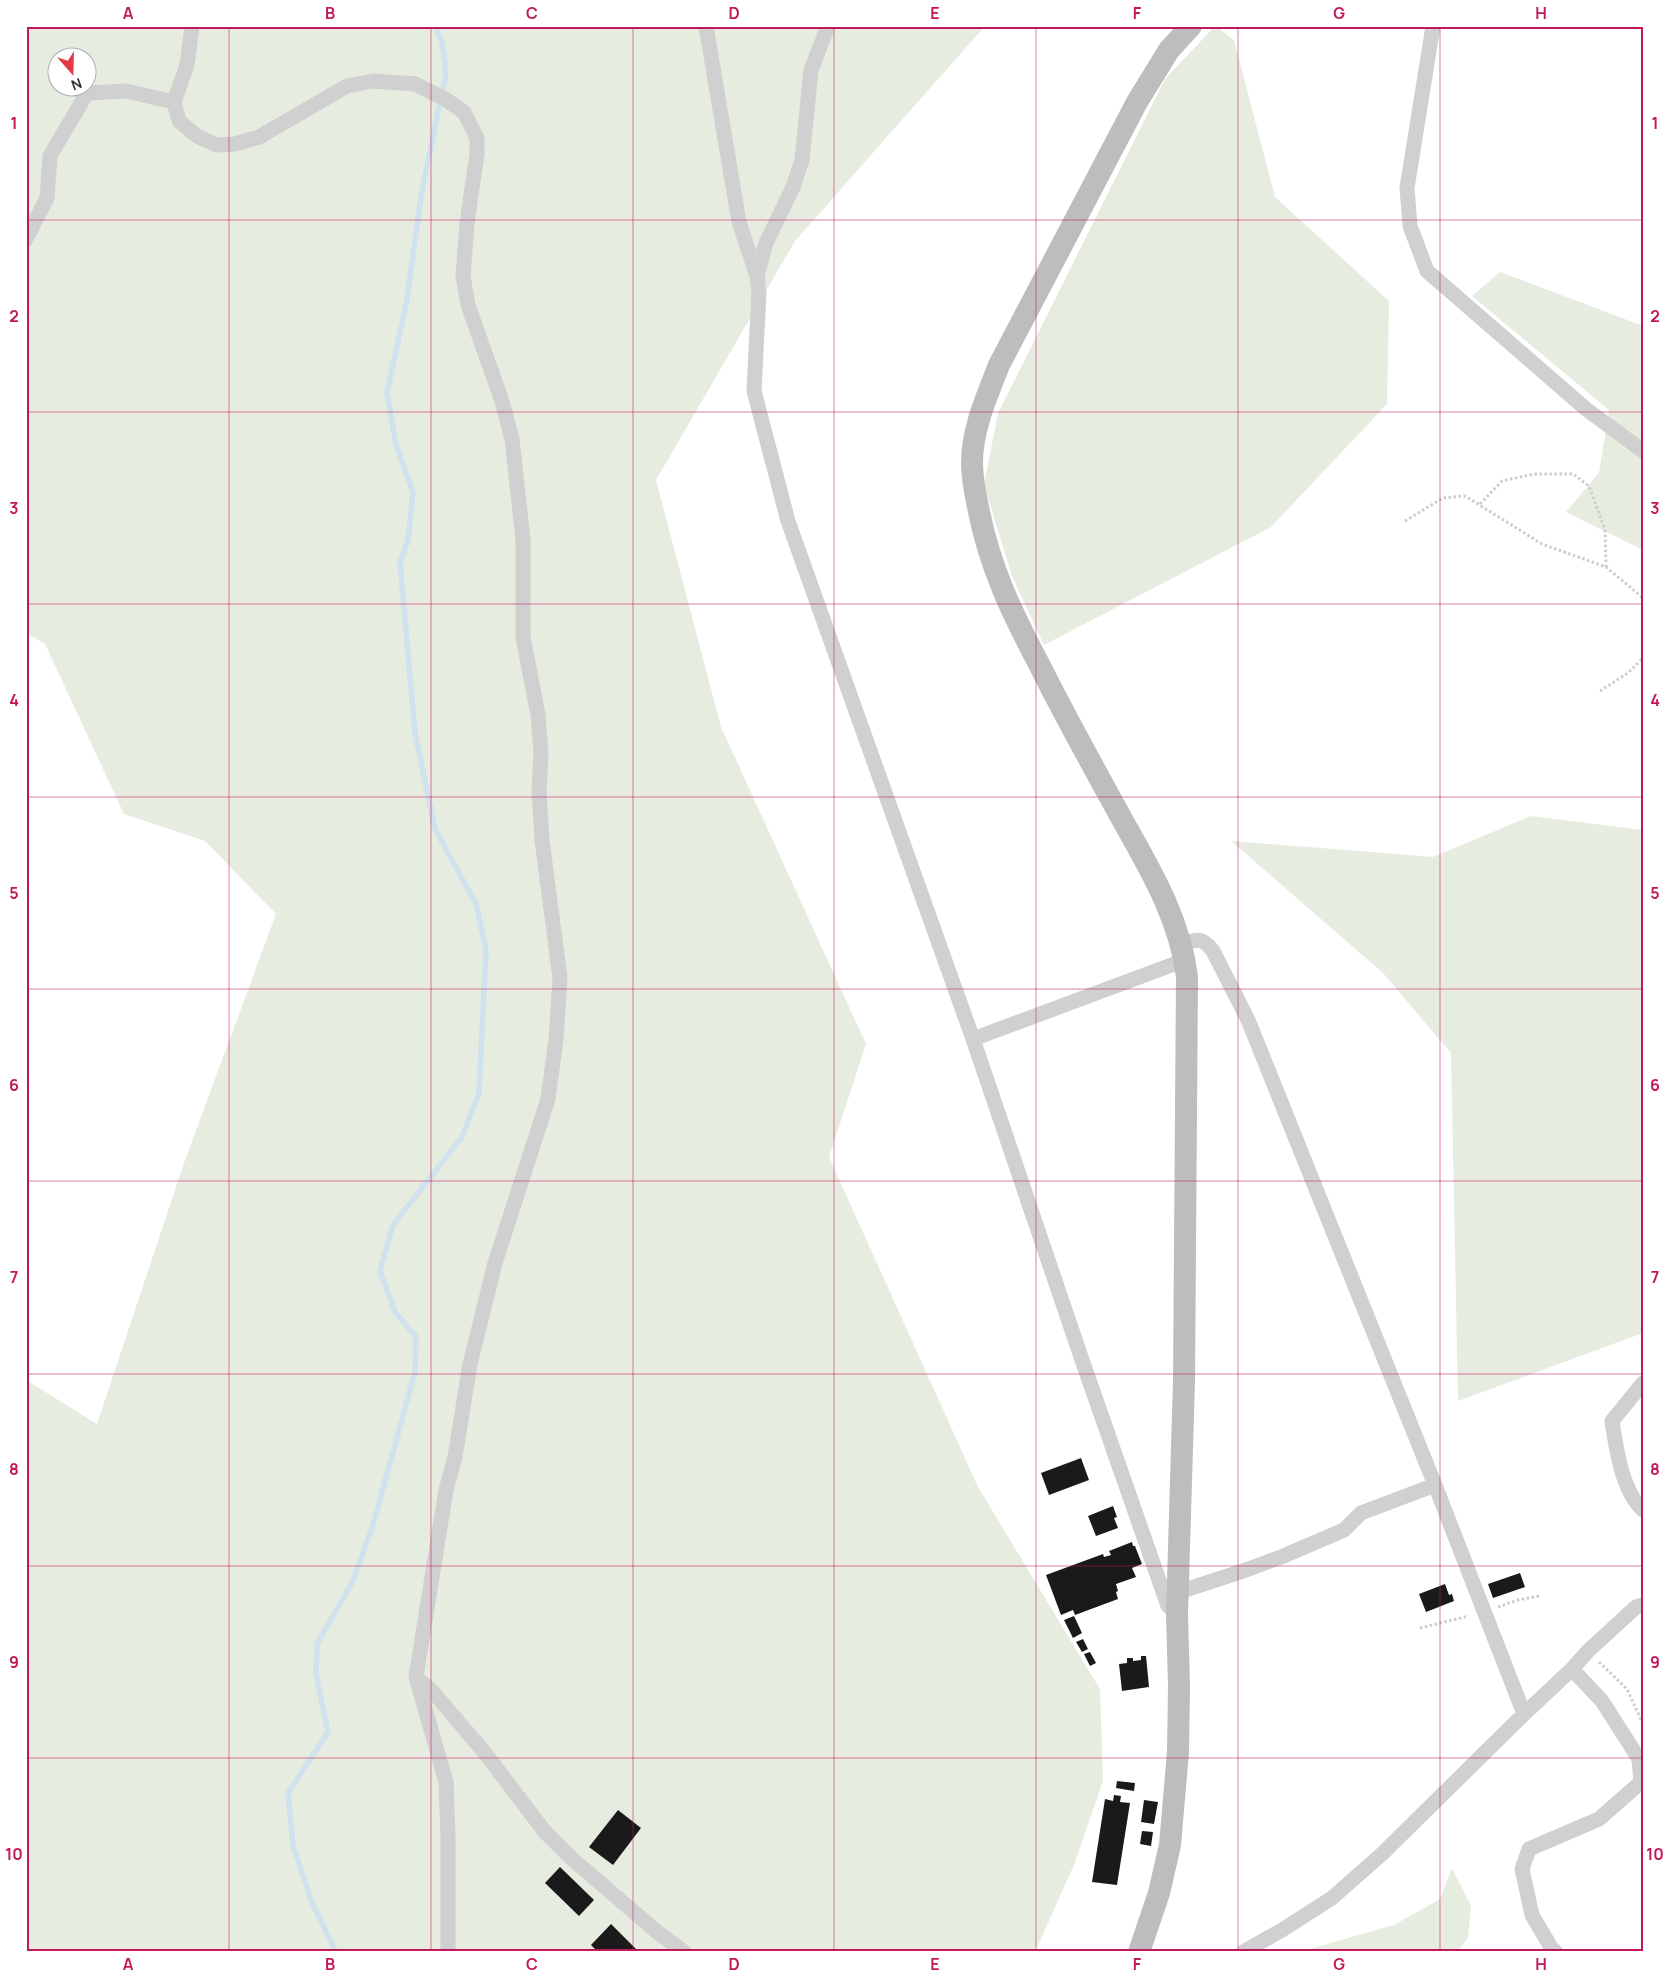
<svg xmlns="http://www.w3.org/2000/svg" width="1669" height="1978" font-family="Manrope,sans-serif">
  <style>
    .green { fill: #e6ecdf; fill-rule: evenodd }
    .lines { fill: none; stroke-linecap: round; stroke-linejoin: round }
    .stream { stroke: #cfe2ee; stroke-width: 5.5 }
    .building { fill: #1a1a1a }
    .path { stroke: #cdcdcd; stroke-width: 3; stroke-dasharray: 2.5 2.5; stroke-linecap: butt }
    .street { stroke: #d0d0d0; stroke-width: 15 }
    .secondary { stroke: #bdbdbd; stroke-width: 22 }
    .grid { fill: none; stroke: #c2185b; stroke-width: 1; stroke-opacity: 0.55 }
    .neatline { fill: none; stroke: #c2185b; stroke-width: 2 }
    .grid-label { font-size: 16px; text-anchor: middle; font-weight: bold; fill: #c2185b }
  </style>
  <rect width="100%" height="100%" fill="#fff"/>
  <!-- green -->
  <path class="green" d="M26,26h959l-190,215 -139,239 65,247 145,317 -37,113 149,330 122,202 3,92 -29,84 -39,87h-1009v-572l71,44 87,-261 92,-249 -71,-73 -81,-27 -79,-170 -19,-11zM58,58h30v30h-30z
    M1215,26l19,14 41,157 114,104 -2,103 -116,123 -227,118 -32,-69 -28,-91 14,-72 167,-334z
    M1500,272l143,54v224l-77,-38 33,-39 10,-63 -137,-114z
    M1531,816l112,14v503l-185,68 -7,-348 -68,-80 -152,-132 202,16z
    M1452,1868l19,38 -3,32 -11,14h-158l95,-27 46,-26z"/>
  <g class="lines">
    <!-- stream -->
    <path class="stream" d="M336,1952l-24,-49 -19,-57 -5,-53 40,-61 -12,-58 1,-30 36,-63 20,-56 42,-153 1,-35 -21,-25 -15,-41 13,-46 69,-88 17,-44 7,-143 -10,-46 -41,-75 -20,-96 -15,-171 8,-22 5,-48 -17,-47 -9,-53 19,-87 16,-115 24,-116 -4,-33 -7,-15"/>
  </g>
  <!-- building -->
  <path class="building" d="M1081,1458l8,22 -40,15 -8,-22z
    M1113,1506l4,11 -3,1 4,10 -22,8 -8,-20z
    M1132,1542l1,4h2l7,18 -10,4 4,9 -20,7 2,7 -2,1 2,7 -43,16 -2,-5 -12,5 -15,-40 57,-21 1,3 7,-2 -2,-4z
    M1520,1573l5,14 -32,11 -5,-14z
    M1445,1584l4,11 3,-1 2,7 -28,11 -7,-18z
    M1074,1616l8,17 -9,5 -9,-18z
    M1083,1639l5,10 -6,3 -6,-10z
    M1090,1652l6,11 -6,3 -6,-12z
    M1141,1656h5l3,31 -27,4 -3,-27 8,-1v-5h6v3l8,-1z
    M1117,1781l18,2 -1,8 -18,-3z
    M1114,1795l7,1 -1,6 10,1 -13,82 -25,-3 13,-83 8,2z
    M1144,1800l14,2 -4,22 -13,-2z
    M618,1810l23,18 -28,37 -24,-18z
    M1142,1831l11,1 -2,14 -11,-2z
    M560,1867l34,33 -15,16 -34,-33z
    M611,1924l28,28h-41l-7,-7z"/>
  <g class="lines">
    <!-- path -->
    <path class="path" d="M1480,504l22,-23 32,-7h39l16,12 16,44 1,37
      M1405,521l38,-23 22,-2 77,48 64,23 37,31
      M1600,691l28,-18 15,-15
      M1498,1607l20,-7 21,-4
      M1420,1628l49,-12
      M1599,1662l28,27 16,35"/>
    <!-- street -->
    <path class="street" d="M192,26l-5,39 -13,37 5,19 18,15 19,9 19,-1 24,-7 88,-51 26,-5 42,3 30,15 19,13 13,26v16l-10,69 -4,53 5,29 34,96 10,38 11,100v98l15,78 3,38 -2,38 3,49 18,138 -4,61 -8,60 -53,164 -25,101 -15,93 -9,33 -30,187 30,105 2,56v114
      M706,26l33,196 18,54 2,16 -5,99 34,130 185,518 108,318 87,249 9,8
      M1433,26l-26,162 3,38 17,45 159,138 57,42
      M26,239l21,-41 3,-42 37,-63 39,-2 48,11
      M757,276l9,-33 27,-56 9,-27 9,-90 17,-44
      M1182,944c16,-5 20,-7 31,7l35,69 187,465 89,229
      M973,1039l212,-79
      M1643,1383l-31,38c4,27 10,70 31,89
      M1179,1592l67,-22 35,-13 63,-27 17,-17 74,-28
      M416,1677l17,15 52,61 60,79 25,25 86,74 28,21
      M1243,1952l39,-22 50,-32 51,-45 141,-139 48,-45 16,-18 48,-44 7,-2
      M1556,1952l-4,-3 -20,-34 -10,-46 7,-20 70,-30 42,-37 -2,-23 -37,-58 -30,-32"/>
    <!-- secondary -->
    <path class="secondary" d="M1139,1952l20,-59 11,-48 8,-93 1,-66 -2,-72 7,-233 3,-404c-7,-58 -36,-106 -64,-156 -28,-51 -56,-101 -82,-153 -29,-55 -51,-99 -63,-161 -3,-14 -6,-30 -6,-44 0,-34 15,-67 27,-98l138,-263 32,-52 22,-24"/>
  </g>
  <!-- grid -->
  <path class="grid" d="M229,26v1926M431,26v1926M633,26v1926M834,26v1926M1036,26v1926M1238,26v1926M1440,26v1926M26,220h1617M26,412h1617M26,604h1617M26,797h1617M26,989h1617M26,1181h1617M26,1374h1617M26,1566h1617M26,1758h1617"/>
  <!-- border -->
  <rect width="1669" height="1978" fill="none" stroke="#ffffff" stroke-width="55"/>
  <!-- north arrow -->
  <g transform="translate(72 72) rotate(160)"><circle r="24" fill="#ffffff" stroke="#adadad"/>
  <path d="M0-4L9 19L0 12L-9 19Z" fill="#e63946"/>
  <text y="-8" font-size="14" font-weight="bold" text-anchor="middle" fill="#333333">N</text>
  </g>
  <rect x="28" y="28" width="1614" height="1922" class="neatline"/>
  <g class="grid-label">
    <text x="128" y="19">A</text>
    <text x="330" y="19">B</text>
    <text x="532" y="19">C</text>
    <text x="734" y="19">D</text>
    <text x="935" y="19">E</text>
    <text x="1137" y="19">F</text>
    <text x="1339" y="19">G</text>
    <text x="1541" y="19">H</text>
    <text x="14" y="129">1</text>
    <text x="1655" y="129">1</text>
    <text x="14" y="322">2</text>
    <text x="1655" y="322">2</text>
    <text x="14" y="514">3</text>
    <text x="1655" y="514">3</text>
    <text x="14" y="706">4</text>
    <text x="1655" y="706">4</text>
    <text x="14" y="899">5</text>
    <text x="1655" y="899">5</text>
    <text x="14" y="1091">6</text>
    <text x="1655" y="1091">6</text>
    <text x="14" y="1283">7</text>
    <text x="1655" y="1283">7</text>
    <text x="14" y="1475">8</text>
    <text x="1655" y="1475">8</text>
    <text x="14" y="1668">9</text>
    <text x="1655" y="1668">9</text>
    <text x="14" y="1860">10</text>
    <text x="1655" y="1860">10</text>
    <text x="128" y="1970">A</text>
    <text x="330" y="1970">B</text>
    <text x="532" y="1970">C</text>
    <text x="734" y="1970">D</text>
    <text x="935" y="1970">E</text>
    <text x="1137" y="1970">F</text>
    <text x="1339" y="1970">G</text>
    <text x="1541" y="1970">H</text>
  </g>
</svg>
